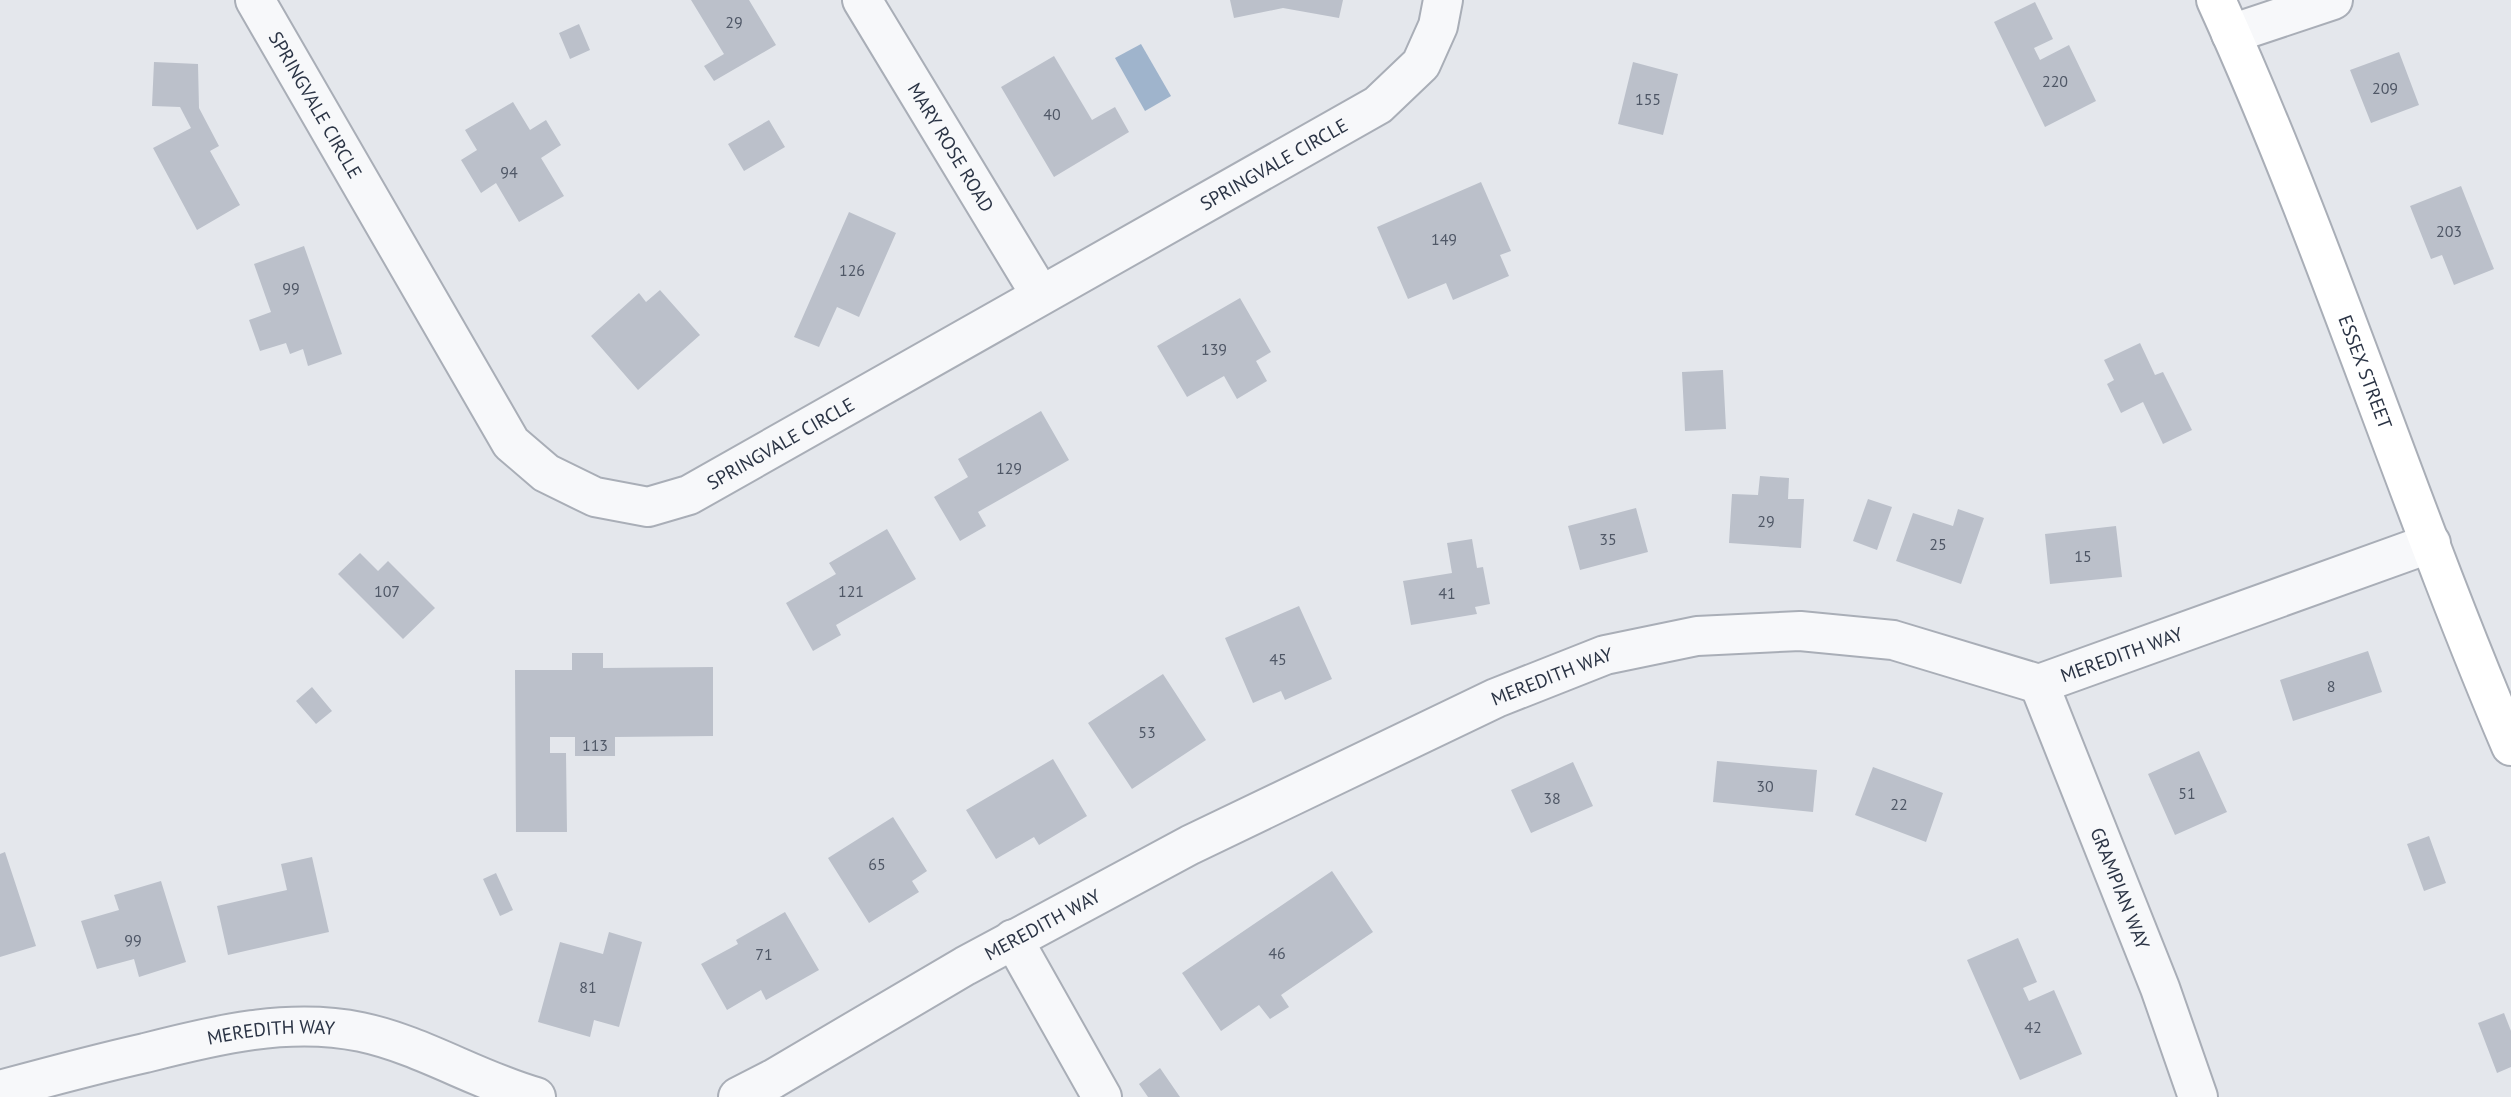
<svg xmlns="http://www.w3.org/2000/svg" width="2511" height="1097" font-family="'PT Sans',sans-serif">
  <style>
    .water { fill: #9fb4cc }
    .building { fill: #bbc0ca }
    .lines { fill: none; stroke-linecap: round; stroke-linejoin: round }
    .street-casing { stroke: #a9aeb7; stroke-width: 42 }
    .secondary-casing { stroke: #a9aeb7; stroke-width: 42 }
    .street { stroke: #f7f8fa; stroke-width: 38 }
    .secondary { stroke: #fff; stroke-width: 38 }
    .labels { text-anchor: middle; stroke-width: 7; stroke-linejoin: round; paint-order: stroke }
    .number-label { font-size: 16px; fill: #4f5766 }
    .street-label { font-size: 19px; fill: #2b3445; stroke: #f4f6f9 }
  </style>
  <rect width="100%" height="100%" fill="#e4e7ec"/>
  <!-- water -->
  <path class="water" d="M1141,44l30,52 -26,15 -30,-53z"/>
  <!-- building -->
  <path class="building" d="M691,0h58l27,45 -62,36 -10,-15 20,-12z
    M1230,0h113l-4,18 -56,-10 -49,10z
    M2035,2l18,37 -19,9 6,12 29,-15 27,56 -51,26 -51,-105z
    M579,24l11,26 -20,9 -11,-26z
    M2399,52l20,53 -48,18 -21,-53z
    M1054,56l38,64 23,-13 14,25 -75,45 -53,-90z
    M154,62l44,2 1,44 20,38 -9,5 30,54 -43,25 -44,-82 38,-20 -11,-21 -28,-1z
    M1633,62l45,12 -15,61 -45,-11z
    M513,102l17,28 16,-10 15,25 -20,13 23,38 -45,26 -23,-39 -15,10 -20,-33 16,-10 -12,-20z
    M769,120l16,27 -41,24 -16,-27z
    M1481,182l30,69 -11,4 9,21 -56,24 -7,-17 -38,16 -31,-72z
    M2461,186l33,83 -40,16 -12,-30 -11,4 -21,-53z
    M849,212l47,21 -37,84 -22,-10 -18,40 -25,-10z
    M304,246l38,108 -34,12 -5,-17 -13,5 -4,-11 -26,8 -11,-31 22,-8 -17,-48z
    M660,290l40,45 -62,55 -47,-54 48,-43 7,9z
    M1240,298l31,54 -15,9 11,20 -30,18 -13,-23 -37,21 -30,-51z
    M2140,343l15,32 8,-3 29,58 -29,14 -20,-42 -22,11 -14,-29 7,-4 -10,-20z
    M1723,370l3,59 -41,2 -3,-59z
    M1041,411l28,49 -91,52 8,14 -26,15 -26,-44 34,-20 -10,-18z
    M1760,476l29,2 -1,21h16l-3,49 -72,-5 3,-49 26,1z
    M1868,499l24,8 -15,43 -24,-9z
    M1636,508l12,44 -68,18 -12,-44z
    M1958,509l26,9 -23,66 -65,-23 17,-48 40,13z
    M2116,526l6,51 -72,7 -5,-50z
    M887,529l29,50 -80,46 5,10 -28,16 -27,-48 50,-29 -7,-11z
    M1472,539l5,29 6,-1 7,37 -15,3 2,7 -66,11 -8,-44 49,-8 -5,-30z
    M360,553l18,18 10,-10 47,47 -32,31 -65,-65z
    M1299,606l33,73 -47,21 -4,-9 -28,12 -28,-65z
    M2368,651l14,41 -89,29 -13,-41z
    M572,653h31v15l110,-1v69l-98,1v19h-40v-19h-25v16h16l1,79h-51l-1,-162h57z
    M1163,674l43,66 -74,49 -44,-66z
    M312,687l20,24 -16,13 -20,-23z
    M2199,751l28,61 -52,23 -27,-61z
    M1053,759l34,57 -48,29 -5,-8 -38,22 -30,-49z
    M1717,761l100,9 -4,42 -100,-10z
    M1573,762l20,44 -62,27 -20,-43z
    M1873,767l70,26 -17,49 -71,-27z
    M893,817l34,54 -15,10 7,11 -50,31 -41,-65z
    M2429,836l17,47 -22,8 -17,-47z
    M5,852l31,94 -36,11v-103z
    M312,857l17,75 -101,23 -11,-49 70,-16 -6,-26z
    M1332,871l41,61 -92,63 8,12 -19,12 -11,-14 -38,26 -39,-58z
    M496,873l17,37 -13,6 -17,-37z
    M161,881l25,81 -47,15 -5,-18 -37,10 -16,-48 38,-11 -5,-15z
    M785,912l34,58 -53,30 -5,-10 -34,20 -26,-46 37,-20 -2,-4z
    M609,932l33,10 -23,85 -25,-7 -4,17 -52,-15 22,-80 43,12z
    M2018,938l19,44 -14,6 6,13 25,-11 28,64 -62,26 -53,-120z
    M2504,1013l7,18v36l-14,6 -19,-50z
    M1160,1068l20,29h-32l-9,-13z"/>
  <g class="lines">
    <!-- street casing -->
    <g class="street-casing">
      <g id="street">
        <path id="s1" d="M255,0l256,443 35,30 49,24 53,10 41,-12 689,-390 43,-41 17,-38 5,-26"/>
        <path id="s2" d="M862,0l178,294"/>
        <path d="M2231,34l102,-34"/>
        <path id="s3" d="M2039,684l121,304 38,109"/>
        <path d="M1013,939l89,158"/>
        <path id="s4" d="M0,1090c48,-13 96,-26 145,-37 70,-18 144,-36 216,-21 61,13 115,48 175,65"/>
        <path id="s5" d="M738,1097l35,-18 192,-113 225,-121 306,-147 109,-43 92,-19 103,-5 93,9 146,44 392,-141"/>
      </g>
    </g>
    <!-- secondary casing -->
    <g class="secondary-casing">
      <g id="secondary">
        <path id="s6" d="M2216,0c111,244 190,500 295,746"/>
      </g>
    </g>
    <!-- street -->
    <use href="#street" class="street"/>
    <!-- secondary -->
    <use href="#secondary" class="secondary"/>
  </g>
  <g class="labels">
    <!-- number labels -->
    <g class="number-label">
      <text x="734" y="28">29</text>
      <text x="2055" y="87">220</text>
      <text x="2385" y="94">209</text>
      <text x="1648" y="105">155</text>
      <text x="1052" y="120">40</text>
      <text x="509" y="178">94</text>
      <text x="2449" y="237">203</text>
      <text x="1444" y="245">149</text>
      <text x="852" y="276">126</text>
      <text x="291" y="294">99</text>
      <text x="1214" y="355">139</text>
      <text x="1009" y="474">129</text>
      <text x="1766" y="527">29</text>
      <text x="1608" y="545">35</text>
      <text x="1938" y="550">25</text>
      <text x="2083" y="562">15</text>
      <text x="387" y="597">107</text>
      <text x="851" y="597">121</text>
      <text x="1447" y="599">41</text>
      <text x="1278" y="665">45</text>
      <text x="2331" y="692">8</text>
      <text x="1147" y="738">53</text>
      <text x="595" y="751">113</text>
      <text x="1765" y="792">30</text>
      <text x="2187" y="799">51</text>
      <text x="1552" y="804">38</text>
      <text x="1899" y="810">22</text>
      <text x="877" y="870">65</text>
      <text x="133" y="946">99</text>
      <text x="1277" y="959">46</text>
      <text x="764" y="960">71</text>
      <text x="588" y="993">81</text>
      <text x="2033" y="1033">42</text>
    </g>
    <!-- street labels -->
    <g class="street-label">
      <text dy="7" stroke="none"><textPath href="#s1" startOffset="121">SPRINGVALE CIRCLE</textPath></text>
      <text dy="7" stroke="none"><textPath href="#s2" startOffset="172">MARY ROSE ROAD</textPath></text>
      <text dy="7" stroke="none"><textPath href="#s1" startOffset="1381">SPRINGVALE CIRCLE</textPath></text>
      <text dy="7" stroke="none"><textPath href="#s6" startOffset="401">ESSEX STREET</textPath></text>
      <text dy="7" stroke="none"><textPath href="#s1" startOffset="814">SPRINGVALE CIRCLE</textPath></text>
      <text dy="7" stroke="none"><textPath href="#s5" startOffset="1505">MEREDITH WAY</textPath></text>
      <text dy="7" stroke="none"><textPath href="#s5" startOffset="917">MEREDITH WAY</textPath></text>
      <text dy="7" stroke="none"><textPath href="#s3" startOffset="220">GRAMPIAN WAY</textPath></text>
      <text dy="7" stroke="none"><textPath href="#s5" startOffset="350">MEREDITH WAY</textPath></text>
      <text dy="7" stroke="none"><textPath href="#s4" startOffset="278">MEREDITH WAY</textPath></text>
    </g>
  </g>
</svg>
